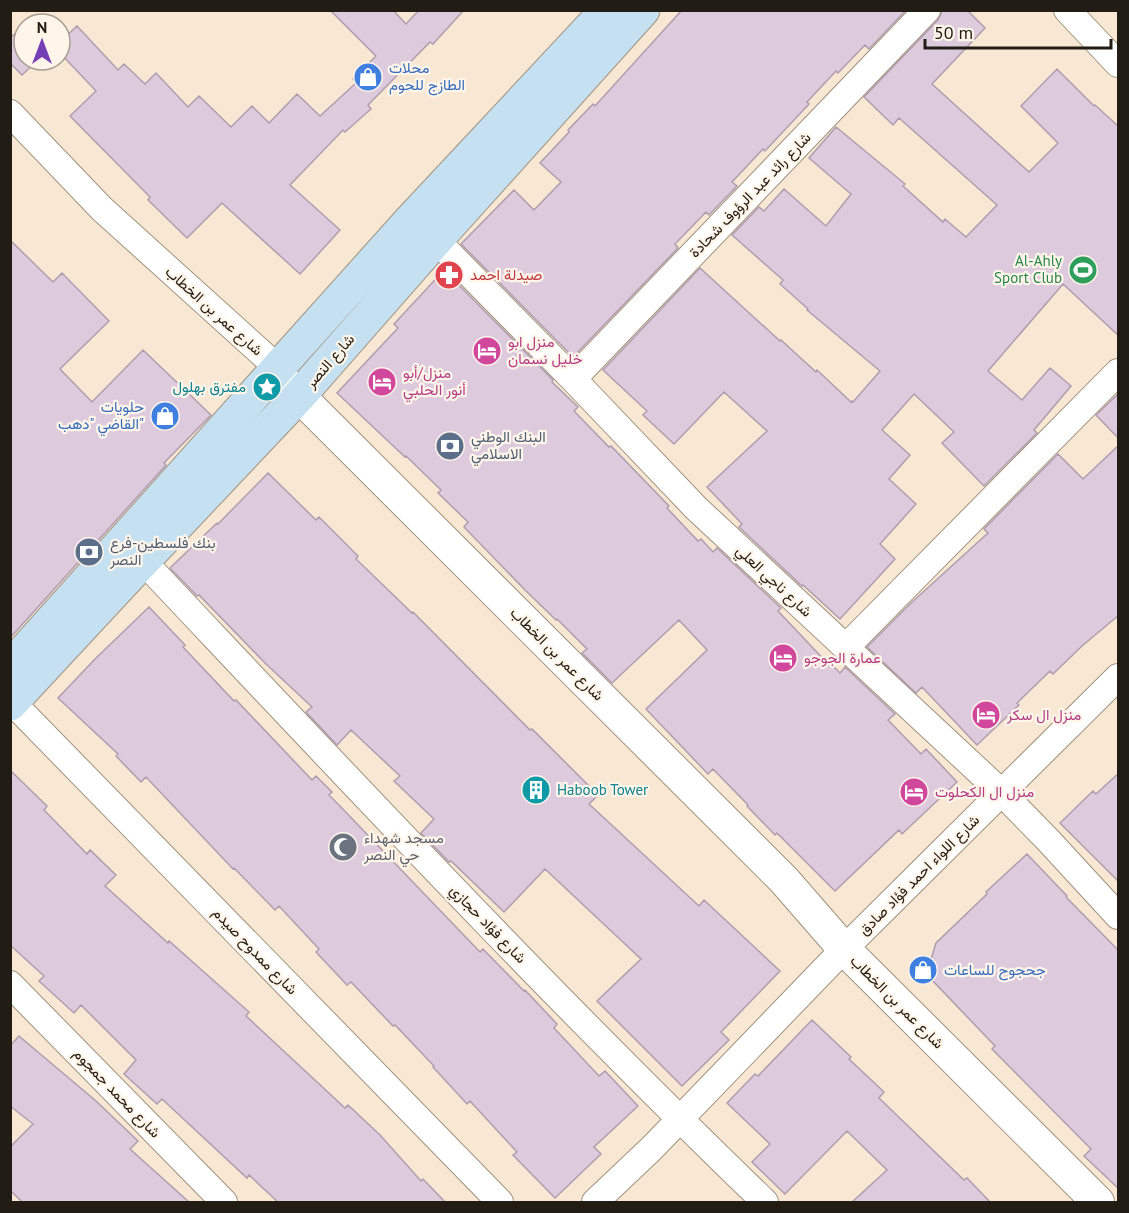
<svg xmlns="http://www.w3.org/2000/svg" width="1129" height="1213" font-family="'PT Sans',Vazirmatn,sans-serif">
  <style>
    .building { fill: #ddcbdd; stroke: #af9daf; stroke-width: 1.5 }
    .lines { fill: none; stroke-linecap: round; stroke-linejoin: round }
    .minor-casing { stroke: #a1927f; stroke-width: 28 }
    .tertiary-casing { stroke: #a1927f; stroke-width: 34 }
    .secondary-casing { stroke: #a1927f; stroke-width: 35 }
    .minor { stroke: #fff; stroke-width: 26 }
    .tertiary { stroke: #fff; stroke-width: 32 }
    .secondary { stroke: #c5e0f1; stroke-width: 33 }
    .labels { text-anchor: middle; stroke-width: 4.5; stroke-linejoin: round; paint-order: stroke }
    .shop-label { font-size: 15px; fill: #366cbe; stroke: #fff5e9; text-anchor: start }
    .street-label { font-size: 15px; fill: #211c14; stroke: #fff5e9 }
    .leisure-label { font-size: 15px; fill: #27864d; stroke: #fff5e9; text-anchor: end }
    .health-label { font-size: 15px; fill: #be3a42; stroke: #fff5e9; text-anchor: start }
    .hotel-label { font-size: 15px; fill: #b23c85; stroke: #fff5e9; text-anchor: start }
    .culture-label { font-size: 15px; fill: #0d838f; stroke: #fff5e9; text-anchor: end }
    .service-label { font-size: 15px; fill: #4e5e75; stroke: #fff5e9; text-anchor: start }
    .worship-label { font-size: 15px; fill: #5b616d; stroke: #fff5e9; text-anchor: start }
  </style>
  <rect width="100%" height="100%" fill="#f7e7d3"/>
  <!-- building -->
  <path class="building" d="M330,10h63l13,14 13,-14h45l-31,34 -3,-2 -62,63 3,4 -26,23 -2,-2 -53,55 50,45 -40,44 -78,-71 -35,35 -39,-38 2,-3 -80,-81 26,-25 -36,-38v-11l17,-16 41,44 6,-6 21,20 11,-11 32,34 11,-11 32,31 21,-21 17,17 28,-29 23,22 36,-33 -3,-4 23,-23z
    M682,10h224l-37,39 -4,-4 -27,28 -2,-2 -29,31 2,2 -44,47 -2,-2 -31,33 5,4 -28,29 -3,-3 -31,32 3,4 -105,109 -112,-113 53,-54 20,20 27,-28 -21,-19 29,-31 -1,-2 25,-26 2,2z
    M942,10h25l18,18 -53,56 97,88 29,-29 -37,-37 36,-37 37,37 1,-1 24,22v209l-56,-52 -75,87 34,29 28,-32 21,18 -37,44 3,3 -53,53 -42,-43 12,-11 -40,-38 -32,36 28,25 -21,24 27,25 -36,40 15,15 -55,60 -37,-34 -1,1 -63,-59 3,-3 -35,-37 60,-56 -43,-39 -50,52 -31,-29 4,-4 -44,-41 97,-102 80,73 1,-1 35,32 1,-2 34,32 1,-1 1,1 27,-31 -73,-61 1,-1 -28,-25 3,-4 -51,-45 27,-28 5,4 20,-22 42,37 25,-32 -42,-36 27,-31 69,57 -2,2 40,36 2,-3 21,18 31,-32 -98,-87 -6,7 -29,-28 74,-77 3,-6z
    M24,26v34h14l-16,15 -12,-12v-25z
    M10,240l43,42 9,-9 47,48 -49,48 32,33 51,-52 68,65 -47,48 2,2 -156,173z
    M444,270l109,110 -1,2 26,25 -4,4 35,36 2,-1 58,60 -2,2 31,33 3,-2 12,13 4,-4 64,60 -3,3 52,55 1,-2 9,9 5,-6 50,47 -7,6 33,34 5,-5 31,33 -55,52 -3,-4 -64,61 -58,-58 -2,2 -28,-29 1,-1 -35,-36 -5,5 -62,-65 61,-59 -28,-30 -67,63 -30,-30 5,-4 -30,-30 -1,1 -31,-30 -61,-63 4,-5 -30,-29 3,-3 -35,-34 -1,1 -68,-64 61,-65 -4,-4z
    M1119,393v46l-23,-24z
    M1119,445v170l-37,31 -29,28 -3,-3 -33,32 2,2 -42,40 -55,-58 -6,6 -49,-46 44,-44 77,-70 -4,-4 74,-75 25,25z
    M268,473l48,47 3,-3 39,39 -2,3 56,54 1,-1 117,118 2,-1 66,66 -9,9 110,102 5,-6 76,71 -59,61 8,8 -47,46 -85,-85 44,-42 -96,-90 -41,43 -53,-51 -2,1 -28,-29 13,-14 -40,-38 6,-5 -49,-46 -14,15 -31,-33 6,-5 -46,-43 -67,-69 -2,1 -27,-28 47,-45 1,1z
    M149,607l36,38 -2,2 51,54 2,-1 76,80 4,-4 16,16 -3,3 8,8 143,149 3,-3 41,42 1,-1 32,34 -3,4 45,48 6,-5 33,35 -44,41 7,7 -46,44 -42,-43 4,-3 -47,-51 -3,3 -34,-37 1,-1 -39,-41 -2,1 -42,-44 -4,3 -31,-33 3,-3 -40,-43 -4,4 -41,-42 -1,1 -87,-92 -5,5 -25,-26 2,-2 -60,-56 37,-39z
    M10,770l37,36 -3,4 43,44 3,-4 26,25 -11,11 63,57 1,-2 80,71 -3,4 99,92 3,-3 32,30 41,46 2,-2 23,24h-167l-30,-28 -2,3 -85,-79 -5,5 -33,-30 12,-14 -55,-55 -7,8 -35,-32 5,-5 -34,-31z
    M1119,773v109l-59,-59 33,-32 3,3z
    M1027,854l40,42 -1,1 53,54v238l-35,-33 7,-7 -99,-100 3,-3 -62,-65 -4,-15 7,-23 51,-49 -1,-2z
    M812,1020l39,37 -2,2 35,33 -5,6 85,82 3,-2 24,25h-140l36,-33 -40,-39 -62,63 -33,-32 18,-18 -43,-41 28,-29 3,2z
    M19,1036l77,65 42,40 -8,8 60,54h-167l-13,-13v-43l23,-23 -23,-18v-60z"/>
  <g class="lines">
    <!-- minor casing -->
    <g class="minor-casing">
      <path id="minor" d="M1067,10l51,54
        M10,113l92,96 176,159 21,28
        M436,240l137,139 123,129 305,284 47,48 70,76
        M573,379l354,-369
        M143,561c205,217 408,435 622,641
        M846,647l272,-275
        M10,700l490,502
        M10,984l214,218
        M595,1202l57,-54 192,-199 274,-272"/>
    </g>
    <!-- tertiary casing -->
    <g class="tertiary-casing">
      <path id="tertiary" d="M299,396l485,484 60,69 254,253"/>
    </g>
    <!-- secondary casing -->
    <g class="secondary-casing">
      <path id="secondary" d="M10,667l398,-444 199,-213
        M10,704l133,-143 156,-165 137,-156 207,-230"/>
    </g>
    <!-- minor -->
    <use href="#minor" class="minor"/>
    <!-- tertiary -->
    <use href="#tertiary" class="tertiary"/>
    <!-- secondary -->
    <use href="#secondary" class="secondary"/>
  </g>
  <!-- icons -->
  <defs>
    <g id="shop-disc" transform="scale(1.5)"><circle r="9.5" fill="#3f7fe0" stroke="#fff5e9"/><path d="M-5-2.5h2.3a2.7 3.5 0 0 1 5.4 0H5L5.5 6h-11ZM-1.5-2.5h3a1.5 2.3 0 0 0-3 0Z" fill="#fff"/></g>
    <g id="stadium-disc" transform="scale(1.5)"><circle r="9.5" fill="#2e9e5b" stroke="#fff5e9"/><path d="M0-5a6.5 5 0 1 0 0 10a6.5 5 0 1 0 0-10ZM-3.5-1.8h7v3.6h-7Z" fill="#fff"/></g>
    <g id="pharmacy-disc" transform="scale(1.5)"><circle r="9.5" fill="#e0444e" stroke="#fff5e9"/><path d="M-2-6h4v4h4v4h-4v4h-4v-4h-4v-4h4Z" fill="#fff"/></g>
    <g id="hotel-disc" transform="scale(1.5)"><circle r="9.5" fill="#d1479c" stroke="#fff5e9"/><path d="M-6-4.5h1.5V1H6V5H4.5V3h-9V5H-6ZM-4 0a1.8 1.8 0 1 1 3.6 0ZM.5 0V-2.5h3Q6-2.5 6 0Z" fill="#fff"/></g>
    <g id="sight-disc" transform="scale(1.5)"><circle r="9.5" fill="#0f9aa8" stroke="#fff5e9"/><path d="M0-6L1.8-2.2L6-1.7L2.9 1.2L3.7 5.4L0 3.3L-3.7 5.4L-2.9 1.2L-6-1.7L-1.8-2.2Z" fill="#fff"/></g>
    <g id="bank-disc" transform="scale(1.5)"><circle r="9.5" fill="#5c6f8a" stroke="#fff5e9"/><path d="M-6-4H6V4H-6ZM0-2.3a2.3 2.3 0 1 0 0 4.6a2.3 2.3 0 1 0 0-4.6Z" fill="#fff"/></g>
    <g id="building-disc" transform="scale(1.5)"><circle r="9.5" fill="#0f9aa8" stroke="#fff5e9"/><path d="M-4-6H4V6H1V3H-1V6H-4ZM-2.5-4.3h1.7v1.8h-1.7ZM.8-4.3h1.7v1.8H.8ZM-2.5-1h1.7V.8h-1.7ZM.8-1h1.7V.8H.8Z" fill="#fff"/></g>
    <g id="mosque-disc" transform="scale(1.5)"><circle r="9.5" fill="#6b7280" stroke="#fff5e9"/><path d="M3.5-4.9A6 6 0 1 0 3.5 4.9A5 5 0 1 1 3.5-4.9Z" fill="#fff"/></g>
  </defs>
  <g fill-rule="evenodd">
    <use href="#shop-disc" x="368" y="77"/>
    <use href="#stadium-disc" x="1083" y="270"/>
    <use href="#pharmacy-disc" x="449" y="275"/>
    <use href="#hotel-disc" x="487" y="351"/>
    <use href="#hotel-disc" x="382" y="382"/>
    <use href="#sight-disc" x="267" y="387"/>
    <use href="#shop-disc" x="165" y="416"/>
    <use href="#bank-disc" x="450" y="446"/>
    <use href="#bank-disc" x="89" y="552"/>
    <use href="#hotel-disc" x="783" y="658"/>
    <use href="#hotel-disc" x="986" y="715"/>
    <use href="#building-disc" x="536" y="790"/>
    <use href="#hotel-disc" x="914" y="792"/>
    <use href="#mosque-disc" x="343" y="847"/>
    <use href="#shop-disc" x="923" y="970"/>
  </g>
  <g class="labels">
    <!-- shop labels -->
    <g class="shop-label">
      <text x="389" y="73">محلات<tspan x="389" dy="17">الطازج للحوم</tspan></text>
      <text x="144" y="412" text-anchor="end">حلويات<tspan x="144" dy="17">القاضي "دهب"</tspan></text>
      <text x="944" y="975">جحجوح للساعات</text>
    </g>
    <!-- street labels -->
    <g class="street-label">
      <text transform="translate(750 195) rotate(-46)" y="5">شارع رائد عبد الرؤوف شحادة</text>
      <text transform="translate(214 311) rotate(42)" y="5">شارع عمر بن الخطاب</text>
      <text transform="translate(330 361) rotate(-49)" y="5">شارع النصر</text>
      <text transform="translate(774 581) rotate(43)" y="5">شارع ناجي العلي</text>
      <text transform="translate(557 654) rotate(45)" y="5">شارع عمر بن الخطاب</text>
      <text transform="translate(919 875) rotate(-45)" y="5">شارع اللواء احمد فؤاد صادق</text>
      <text transform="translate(488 924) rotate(46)" y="5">شارع فؤاد حجازي</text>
      <text transform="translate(255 951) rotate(46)" y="5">شارع ممدوح صيدم</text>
      <text transform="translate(897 1002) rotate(45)" y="5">شارع عمر بن الخطاب</text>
      <text transform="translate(117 1093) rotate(46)" y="5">شارع محمد جمجوم</text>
    </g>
    <!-- leisure labels -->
    <g class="leisure-label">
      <text x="1062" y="266">Al-Ahly<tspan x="1062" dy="17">Sport Club</tspan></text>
    </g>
    <!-- health labels -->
    <g class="health-label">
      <text x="470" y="280">صيدلة احمد</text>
    </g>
    <!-- hotel labels -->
    <g class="hotel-label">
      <text x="508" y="347">منزل ابو<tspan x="508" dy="17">خليل نسمان</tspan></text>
      <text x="403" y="378">منزل/أبو<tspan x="403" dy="17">أنور الحلبي</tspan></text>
      <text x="804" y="663">عمارة الجوجو</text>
      <text x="1007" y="720">منزل ال سكر</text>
      <text x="935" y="797">منزل ال الكحلوت</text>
    </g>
    <!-- culture labels -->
    <g class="culture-label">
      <text x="246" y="392">مفترق بهلول</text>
      <text x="557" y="795" text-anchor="start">Haboob Tower</text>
    </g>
    <!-- service labels -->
    <g class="service-label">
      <text x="471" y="442">البنك الوطني<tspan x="471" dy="17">الاسلامي</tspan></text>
      <text x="110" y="548">بنك فلسطين-فرع<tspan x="110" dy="17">النصر</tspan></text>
    </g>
    <!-- worship labels -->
    <g class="worship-label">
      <text x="364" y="843">مسجد شهداء<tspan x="364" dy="17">حي النصر</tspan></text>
    </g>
  </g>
  <!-- border -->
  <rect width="1129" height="1213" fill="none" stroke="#211c14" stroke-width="24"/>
  <!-- north arrow -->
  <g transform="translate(42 42)"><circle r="28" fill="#fff5e9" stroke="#a69e94" stroke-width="1.5"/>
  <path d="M0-4.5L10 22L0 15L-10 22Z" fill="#753fb5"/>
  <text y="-9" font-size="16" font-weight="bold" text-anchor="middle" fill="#211c14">N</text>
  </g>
  <!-- scale -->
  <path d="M925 39v9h186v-9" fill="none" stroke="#211c14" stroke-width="3"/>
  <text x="934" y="39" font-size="18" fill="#211c14" stroke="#fff5e9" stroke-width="4.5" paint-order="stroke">50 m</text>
</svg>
